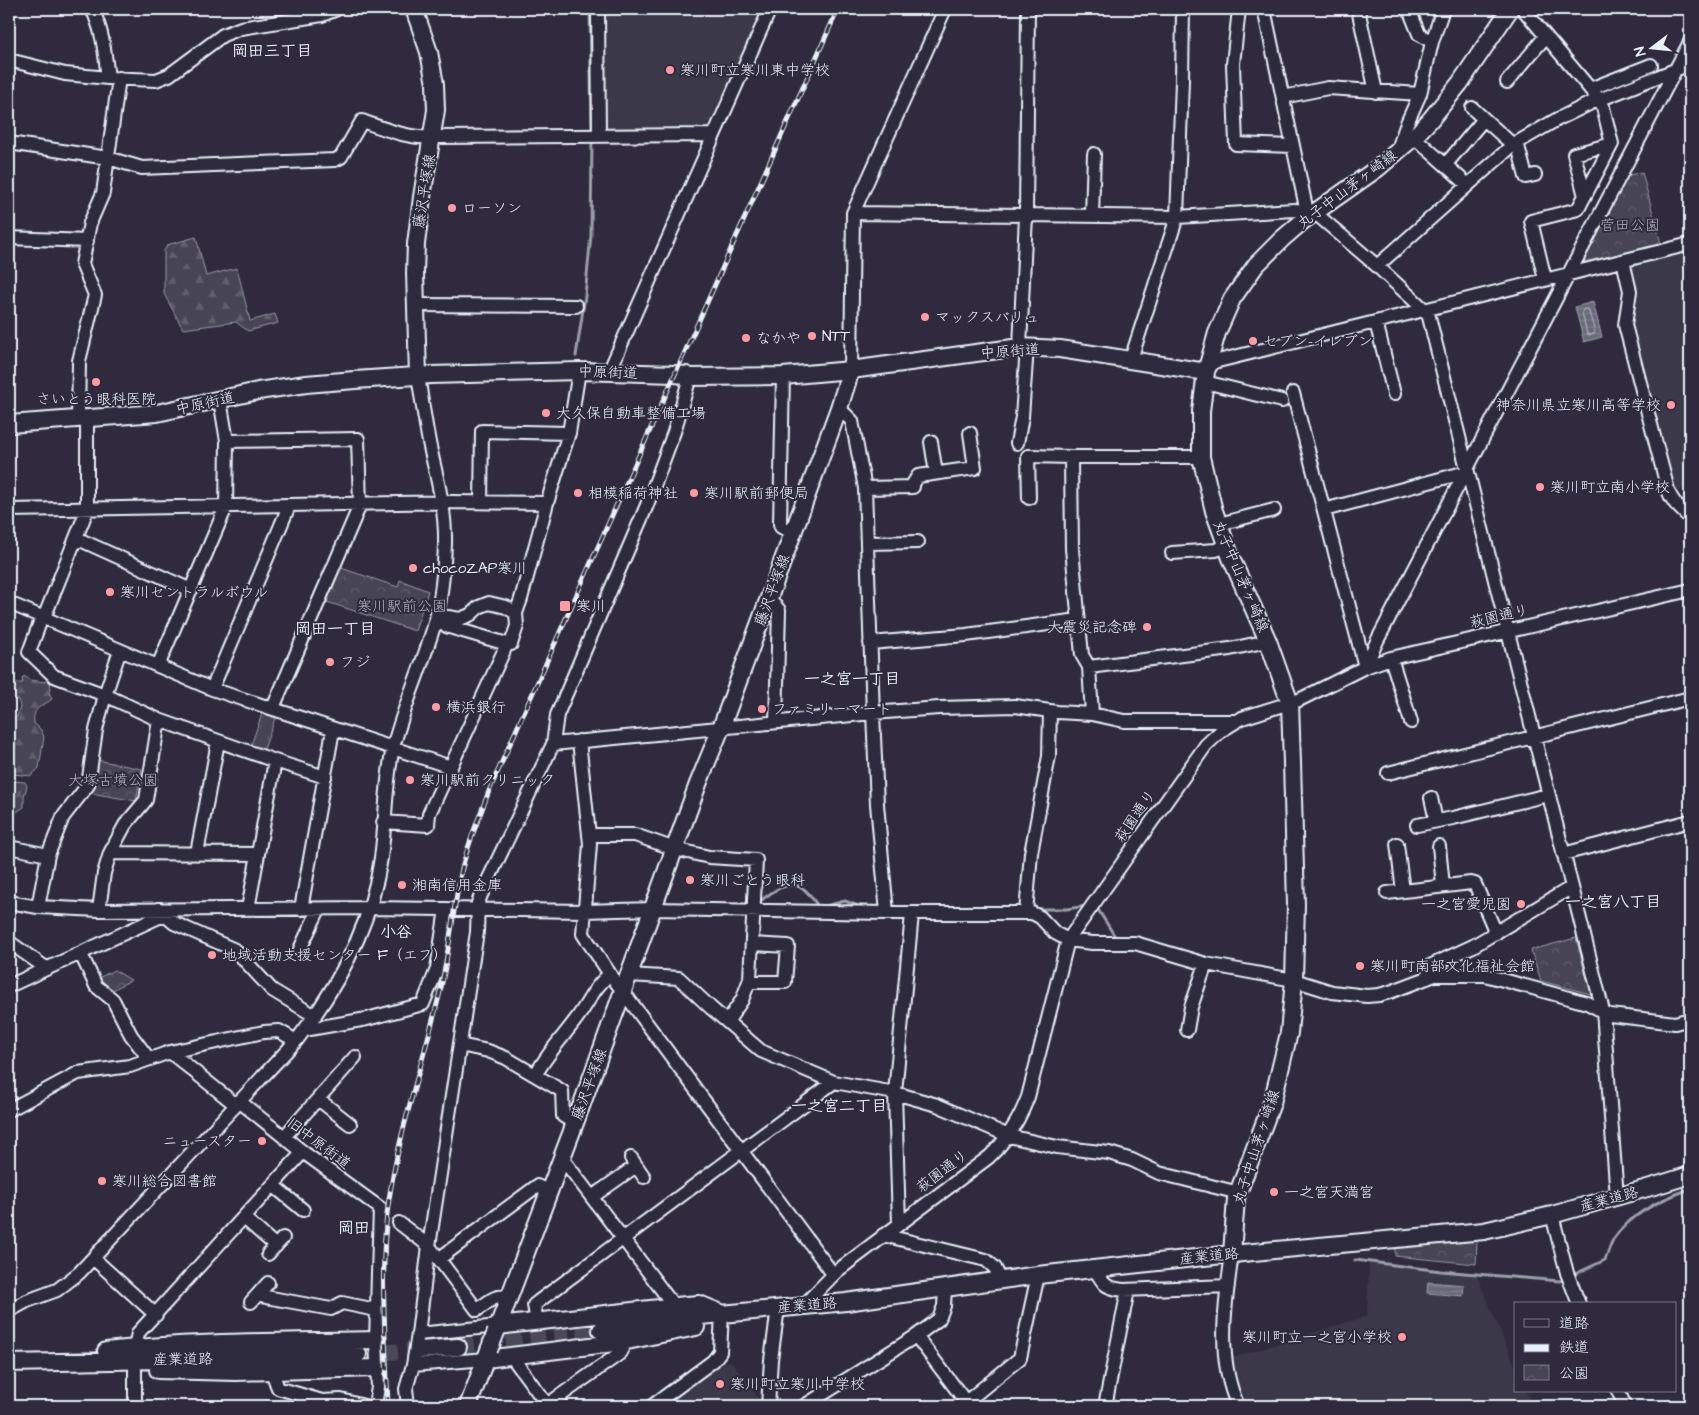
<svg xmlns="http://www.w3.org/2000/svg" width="1699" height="1415" font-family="'Architects Daughter','Klee One',sans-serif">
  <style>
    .built { fill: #3b3749 }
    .forest { fill: url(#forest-firs); stroke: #979aa6 }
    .park { fill: url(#park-crowns); stroke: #979aa6 }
    .water { fill: url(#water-rules); stroke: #9c9fab }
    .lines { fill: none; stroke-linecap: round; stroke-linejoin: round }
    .shore { stroke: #b5bbc5; stroke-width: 1 }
    .stream { stroke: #9c9fab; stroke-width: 3 }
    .major-tunnel { stroke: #4b4859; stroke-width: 16; stroke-dasharray: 16 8; stroke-linecap: butt }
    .minor-casing { stroke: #e8f1f8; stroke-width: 16 }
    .major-casing { stroke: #e8f1f8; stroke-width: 20 }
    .minor { stroke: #2f2a3d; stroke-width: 12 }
    .major { stroke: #2f2a3d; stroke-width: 16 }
    .rail-casing { stroke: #e8f1f8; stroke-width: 5 }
    .rail { stroke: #2f2a3d; stroke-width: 3; stroke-dasharray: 9; stroke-linecap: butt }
    .major-bridge-casing { stroke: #e8f1f8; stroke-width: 20; stroke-linecap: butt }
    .major-bridge { stroke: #2f2a3d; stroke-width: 16 }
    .poi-dot { fill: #ff9aa2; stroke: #2f2a3d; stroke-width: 2 }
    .labels { text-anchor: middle; stroke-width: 4; stroke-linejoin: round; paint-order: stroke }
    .poi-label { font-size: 15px; fill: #e8f1f8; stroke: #2f2a3d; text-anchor: start }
    .street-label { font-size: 15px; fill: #e8f1f8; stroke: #2f2a3d }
    .park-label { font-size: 15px; fill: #afb4bf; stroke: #2f2a3d }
    .neighbourhood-label { font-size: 16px; font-weight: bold; fill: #e8f1f8; stroke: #2f2a3d }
  </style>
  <defs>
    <pattern id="forest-firs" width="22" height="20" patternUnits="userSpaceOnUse" patternTransform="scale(1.25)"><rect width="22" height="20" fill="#464455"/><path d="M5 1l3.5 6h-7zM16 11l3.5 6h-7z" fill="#615f6e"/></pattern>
    <pattern id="park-crowns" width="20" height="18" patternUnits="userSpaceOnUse" patternTransform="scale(1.25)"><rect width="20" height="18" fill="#464455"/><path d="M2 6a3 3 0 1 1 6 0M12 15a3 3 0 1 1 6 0" fill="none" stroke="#615f6e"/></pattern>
    <pattern id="water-rules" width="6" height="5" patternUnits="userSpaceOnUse" patternTransform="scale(1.25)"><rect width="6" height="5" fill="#696978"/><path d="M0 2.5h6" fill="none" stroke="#7e7f8c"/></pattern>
  </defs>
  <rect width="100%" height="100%" fill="#2f2a3d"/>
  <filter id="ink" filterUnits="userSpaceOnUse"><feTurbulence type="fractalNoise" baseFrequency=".02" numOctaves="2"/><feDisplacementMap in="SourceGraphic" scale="10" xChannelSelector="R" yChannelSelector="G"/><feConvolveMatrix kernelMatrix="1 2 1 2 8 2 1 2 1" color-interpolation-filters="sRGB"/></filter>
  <g filter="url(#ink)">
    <!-- built -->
    <path class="built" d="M604,9h159l-57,122 -100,2z
      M1690,250v237l-13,4 -3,-2 -42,-167 5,-28 -6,-27 1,-2z
      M1369,1263l108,13 38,90v25h11l7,15h-287l-11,-32 -3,-16 135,-42z
      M723,1362h9l32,44h-101z"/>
    <!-- forest -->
    <path class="forest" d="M196,237l10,39 31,-8 13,53 25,-7 3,9 -30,8 -12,-9 -53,7 -19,-35v-43l3,-6z
      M24,676l6,4 15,2 2,-3c5,5 4,8 2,13l3,7c-9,8 -20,7 -18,24l7,7 3,7 -5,31 -8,8 -18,-2 -2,4 2,3 12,1 2,4 -3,10v11l-15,10v-95l4,-4 4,-1 3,-10 -2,-8 -9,2v-21l7,3h7l-1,-5z"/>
    <!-- park -->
    <path class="park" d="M1642,172l19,72 -77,18 42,-86z
      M338,567l60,20 2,-7 28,11 -13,40 -88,-29z
      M263,711l13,5 -13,36 -13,-4z
      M97,760l45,9 -6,32 -45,-8z
      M1576,938l15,56 -50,-13 -10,-31z
      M114,970l17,10 -22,12 -12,-13z
      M1477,1241l-1,23 -81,-8v-9z"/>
    <!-- water -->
    <path class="water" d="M1593,302l9,35 -18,5 -9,-35z
      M1428,1282l36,3 -1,11 -36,-3z"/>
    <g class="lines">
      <!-- shore -->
      <path class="shore" d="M1588,309l7,23 -1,2 -5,1 -2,-1 -5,-22 1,-2z"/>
      <!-- stream -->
      <path class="stream" d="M590,9l2,124
        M576,356l9,-60 6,-61 1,-96
        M758,903c12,-10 31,-26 47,-13 5,4 9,11 13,16h7l20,-5 16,6
        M1097,908l19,30
        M1034,909h33l19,-3
        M1355,1260l86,11 119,10 6,-3
        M1571,1276l34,-16c3,-7 5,-16 9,-22 17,-24 50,-40 76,-49"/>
      <!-- major-tunnel -->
      <path class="major-tunnel" d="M458,1347l143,-17
        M358,1354l62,-4"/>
      <!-- minor casing -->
      <g class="minor-casing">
        <path id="minor" d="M92,9c11,21 13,46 16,69
          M598,9l1,127
          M1028,9l-2,206 151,2 117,-7 20,2 63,54 51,47 175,698 14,186
          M1239,9l-6,55 3,80 57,2
          M1264,9l43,203
          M1358,9l18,83
          M1409,9l10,25 13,8
          M1523,9l79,94 10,41 -34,65 -47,12 14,58
          M9,60l56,14 43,4 48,2 13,-5 54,-40 18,-7 81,-13 15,-6
          M1507,82l39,-46
          M1590,89l61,-24
          M1283,97l45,-9 92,6
          M1472,108l12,11
          M1414,137l54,48
          M1517,142l9,35 9,-2
          M9,143l99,15 34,10 193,-8 6,-3 21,-36c25,9 50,19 77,16l274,-2
          M1397,152l10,-29 13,-29 12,-52 11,-33
          M1446,164l38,-45 29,26
          M1585,196l-11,-42 38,-10
          M853,213l173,2 -6,132
          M1092,216l2,-62
          M9,238l78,3
          M1623,261l7,30 -5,34 43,165c4,13 13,19 22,28
          M1377,266l136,-121 43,-25 35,-17 99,-39
          M416,305l160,1
          M1376,322l18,72
          M1131,359l46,-142 5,-136 1,-72
          M851,370l2,-157 92,-204
          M609,372l161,-363
          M1206,372l8,-10 476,-118
          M783,376l-3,148 1,3 12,5
          M1205,382l77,19
          M1293,393l72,274
          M839,408l13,13 13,67 8,225 4,91 10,109
          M78,418l1,-57 16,-66 -13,-31 8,-41 13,-30 16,-115
          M227,441l131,-2 2,66 -87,203
          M931,442l5,31
          M1017,443l5,-26 5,-70
          M1071,457l1,92 10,106 7,12 3,47
          M865,488l48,-1v-3l5,-8 57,-8 -5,-35
          M1029,498l-1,-42 43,1h130
          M481,502l1,-71 87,2
          M9,510l443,-8 95,1 22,-70 10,-62
          M1324,510l135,-36 8,-3
          M1219,524l55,-14
          M76,538l115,52
          M867,543l51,-1
          M1172,553l44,-3 11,-5
          M769,598l10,12 -3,112
          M9,603l203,86 239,78
          M489,603l17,4 10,6 1,13 -6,18h-4l-61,-18 -10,-6 12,-3 12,2 10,-4 9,-8z
          M516,613l5,-14 26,-96
          M44,618l43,-108v-93
          M870,643l96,-8 112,-15
          M120,650l-15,45 54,25 116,41 -27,148
          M1391,658l20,64
          M158,666l68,-159 1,-66 -7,-41
          M1089,667l141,-18 38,-8
          M1365,667l13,-28 312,-597
          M212,689l77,-183
          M579,741l11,103 -7,90 27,40 223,300
          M553,744l320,-31 66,-5 76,-2 42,6 35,2 32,7h111
          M275,761l50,16
          M1388,773l302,-75
          M1431,798l5,23
          M383,822l45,3 1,-11 78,-170
          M1417,825l36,-7 95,-23
          M589,835h46l40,14 34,8 47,3 -6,119 -8,21 -15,22
          M1397,844l6,47
          M1439,846l4,40
          M9,847l39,8
          M110,853l147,1
          M197,853l21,-111
          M1563,854l127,-33
          M1387,893l84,-10 4,1 21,49
          M9,902l29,5 61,3 269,-2 216,3 69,-2 234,4h145l8,4 15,16 13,7 24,3h43l71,21 88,16 38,12 35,4 12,-1 11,-3 45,-17h50l102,28 23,12 65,8 15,-4
          M38,907l10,-52 15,-38 25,-32 8,-55 9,-35 -51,-19 -25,-24 13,-35
          M301,909l32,-179
          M99,910l5,-37 6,-20 15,-28 21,-25 13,-80
          M1026,913l5,-60 18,-97 1,-45
          M159,917h8l7,6 61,27 37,40 43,26
          M9,942l37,26
          M300,949l19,-40
          M81,954l15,32 17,14 18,35 18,24
          M629,975l50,3 32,30 50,43 73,31 61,11 42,12 72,31 48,11 52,6 23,7 27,13 80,20
          M1427,978l3,-12 43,-20 99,-59
          M749,982h36l3,-36 -35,-2
          M9,986l150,-69v-8
          M304,1030l63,-11 56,-15 14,-35 9,-60
          M1187,1030l4,-23 15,-43
          M460,1045l28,6 18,7 56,33 1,25 12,7
          M170,1052l66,53
          M536,1074c11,-20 27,-37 41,-56 12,-16 17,-31 33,-44
          M318,1099l32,25
          M239,1101l64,51 77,56 -4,132 2,47 -3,19
          M9,1110l69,-37 52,-7 40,-14 94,-20 15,-1 17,10
          M284,1137l71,-80
          M562,1158l112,148
          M631,1158l13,19
          M274,1186l29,24
          M592,1197l44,-31
          M1552,1215l15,58 12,31
          M244,1218l32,28
          M399,1223l30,23 48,64c12,-8 17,-16 32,-13
          M899,1224l-4,-131 17,-179
          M883,1235l103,25 9,8 6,13
          M268,1254l15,-16
          M1232,1254c-7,50 -16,104 6,152
          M93,1258l63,57
          M440,1258l97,-72 11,5
          M1095,1269c8,15 10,19 28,21l105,-4
          M260,1292l6,5 65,12 11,-6 34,7
          M251,1302l17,-19
          M803,1306l34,-35 152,-114c18,-17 30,-36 39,-60l40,-157 138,-195 15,-14 21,-13 57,-18 66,-33 26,-9 299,-68
          M9,1311l18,-10 30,-11 22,-17 217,-232c42,-54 75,-115 85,-183 5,-37 4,-74 12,-110 11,-44 31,-85 43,-129 6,-25 8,-50 9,-75 1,-34 -8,-65 -15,-97 -5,-24 -8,-47 -12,-71
          M537,1322l-3,-17 5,-4 295,-219
          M418,1334l80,-8
          M916,1336l53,70
          M135,1348l3,-15 165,-181
          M512,1357l36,49
          M413,1365l73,-6
          M135,1370v36
          M272,1372l6,16 44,13 19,-1 23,6
          M1618,1391l7,15
          M966,1402l54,-44 18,-83
          M547,1405l72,-51 3,-5v-7
          M408,1406l-2,-17 7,-24 5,-31 11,-88 48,-314 1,-29 3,-8 72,-151 4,-29 90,-210 27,-73 16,-55
          M652,1406l61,-45 7,-9 2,-38
          M768,1406l3,-46 7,-52
          M804,1406l112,-70 23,-17 5,-13 1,-18
          M1105,1406l23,-116"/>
      </g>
      <!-- major casing -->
      <g class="major-casing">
        <path id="major" d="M414,9l15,43 6,32 1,26 -14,87 -6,47 -1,29 3,103
          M9,424l148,-11 101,-22 48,-7 49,-4 76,-5 148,-4 95,3 12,1 4,2 93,-1 68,-6 169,-23 40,2 146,23
          M1232,1254l4,-56 36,-95 17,-70 5,-53 2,-76 -4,-141 -2,-60 -22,-62 -37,-83 -17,-47 -13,-54v-46l5,-39 11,-39 15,-34 24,-34 26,-26 22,-19 74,-52 36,-31 16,-17 30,-37 50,-74
          M498,1326l188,-21 13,-1 22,9
          M601,1330l100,-14 145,-14 192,-27 194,-21 252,-23 68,-16 106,-30 32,-10
          M496,1332l79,-209 123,-339 23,-56 118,-320 12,-38
          M420,1350l38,-3
          M106,1351c89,-10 180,-9 270,-11
          M486,1359l136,-17 74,-15
          M9,1363l299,-6 50,-3
          M158,1370l77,2 142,-4
          M468,1406l21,-56"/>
      </g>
      <!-- minor -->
      <use href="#minor" class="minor"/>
      <!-- major -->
      <use href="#major" class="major"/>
      <!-- rail casing -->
      <g class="rail-casing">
        <path id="rail" d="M388,1406c-2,-66 -9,-134 0,-200 10,-72 34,-140 51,-210 10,-40 13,-82 22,-123 6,-28 18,-55 28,-82l349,-782"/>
      </g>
      <!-- rail -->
      <use href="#rail" class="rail"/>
      <!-- major-bridge casing -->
      <g class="major-bridge-casing">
        <path id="major-bridge" d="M489,1350l7,-18"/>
      </g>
      <!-- major-bridge -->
      <use href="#major-bridge" class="major-bridge"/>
    </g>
  </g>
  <!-- markers -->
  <g class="poi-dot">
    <circle cx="670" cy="70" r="5"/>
    <circle cx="452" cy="208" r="5"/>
    <circle cx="925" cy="317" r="5"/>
    <circle cx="812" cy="336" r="5"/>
    <circle cx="746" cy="338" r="5"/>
    <circle cx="1253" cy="341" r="5"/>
    <circle cx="96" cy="382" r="5"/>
    <circle cx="1671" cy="405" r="5"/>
    <circle cx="546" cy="413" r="5"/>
    <circle cx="1540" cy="487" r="5"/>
    <circle cx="578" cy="493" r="5"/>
    <circle cx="694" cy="493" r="5"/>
    <circle cx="413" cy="568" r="5"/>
    <circle cx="110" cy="592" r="5"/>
    <rect x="559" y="600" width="12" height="12" rx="2.5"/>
    <circle cx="1147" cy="627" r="5"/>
    <circle cx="330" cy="662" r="5"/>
    <circle cx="436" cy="707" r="5"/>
    <circle cx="762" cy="709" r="5"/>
    <circle cx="410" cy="780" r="5"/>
    <circle cx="690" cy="880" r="5"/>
    <circle cx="402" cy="885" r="5"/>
    <circle cx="1521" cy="904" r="5"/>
    <circle cx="212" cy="955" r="5"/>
    <circle cx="1360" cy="966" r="5"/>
    <circle cx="262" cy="1141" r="5"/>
    <circle cx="102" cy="1181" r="5"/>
    <circle cx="1274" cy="1192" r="5"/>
    <circle cx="1402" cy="1337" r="5"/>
    <circle cx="720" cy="1384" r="5"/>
  </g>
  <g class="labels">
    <!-- poi labels -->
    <g class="poi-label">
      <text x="680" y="75">寒川町立寒川東中学校</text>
      <text x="462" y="213">ローソン</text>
      <text x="935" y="322">マックスバリュ</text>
      <text x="822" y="341">NTT</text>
      <text x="756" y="343">なかや</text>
      <text x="1263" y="346">セブン-イレブン</text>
      <text x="96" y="404" text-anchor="middle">さいとう眼科医院</text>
      <text x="1661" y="410" text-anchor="end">神奈川県立寒川高等学校</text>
      <text x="556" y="418">大久保自動車整備工場</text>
      <text x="1550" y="492">寒川町立南小学校</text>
      <text x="588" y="498">相模稲荷神社</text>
      <text x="704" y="498">寒川駅前郵便局</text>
      <text x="423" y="573">chocoZAP寒川</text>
      <text x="120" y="597">寒川セントラルボウル</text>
      <text x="576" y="611">寒川</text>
      <text x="1137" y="632" text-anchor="end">大震災記念碑</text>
      <text x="340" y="667">フジ</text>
      <text x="446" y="712">横浜銀行</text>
      <text x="772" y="714">ファミリーマート</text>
      <text x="420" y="785">寒川駅前クリニック</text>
      <text x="700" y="885">寒川ごとう眼科</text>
      <text x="412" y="890">湘南信用金庫</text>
      <text x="1511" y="909" text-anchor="end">一之宮愛児園</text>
      <text x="222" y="960">地域活動支援センター F（エフ）</text>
      <text x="1370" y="971">寒川町南部文化福祉会館</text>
      <text x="252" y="1146" text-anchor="end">ニュースター</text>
      <text x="112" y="1186">寒川総合図書館</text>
      <text x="1284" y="1197">一之宮天満宮</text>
      <text x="1392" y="1342" text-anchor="end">寒川町立一之宮小学校</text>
      <text x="730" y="1389">寒川町立寒川中学校</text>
    </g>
    <!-- street labels -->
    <g class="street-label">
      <text transform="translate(1347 189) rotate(-37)" y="5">丸子中山茅ヶ崎線</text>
      <text transform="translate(424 191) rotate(-81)" y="5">藤沢平塚線</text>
      <text transform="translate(1010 351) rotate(-4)" y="5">中原街道</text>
      <text transform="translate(608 372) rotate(2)" y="5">中原街道</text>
      <text transform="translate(205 403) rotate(-12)" y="5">中原街道</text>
      <text transform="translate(1241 576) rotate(67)" y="5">丸子中山茅ヶ崎線</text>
      <text transform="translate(772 590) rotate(-70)" y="5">藤沢平塚線</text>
      <text transform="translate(1499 616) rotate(-13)" y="5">萩園通り</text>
      <text transform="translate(1135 816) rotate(-55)" y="5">萩園通り</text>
      <text transform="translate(589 1084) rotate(-70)" y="5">藤沢平塚線</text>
      <text transform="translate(319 1143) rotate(37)" y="5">旧中原街道</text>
      <text transform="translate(1256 1147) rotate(-72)" y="5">丸子中山茅ヶ崎線</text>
      <text transform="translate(942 1171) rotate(-37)" y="5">萩園通り</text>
      <text transform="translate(1609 1199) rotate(-15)" y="5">産業道路</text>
      <text transform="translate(1209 1256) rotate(-6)" y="5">産業道路</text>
      <text transform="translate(807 1305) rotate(-5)" y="5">産業道路</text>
      <text transform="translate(183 1359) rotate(-1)" y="5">産業道路</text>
    </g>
    <!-- park labels -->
    <g class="park-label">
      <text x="1630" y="230">菅田公園</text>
      <text x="402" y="611">寒川駅前公園</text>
      <text x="113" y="785">大塚古墳公園</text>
    </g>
    <!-- neighbourhood labels -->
    <g class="neighbourhood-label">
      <text x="272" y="56">岡田三丁目</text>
      <text x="335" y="634">岡田一丁目</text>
      <text x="852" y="684">一之宮一丁目</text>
      <text x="1613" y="907">一之宮八丁目</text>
      <text x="396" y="937">小谷</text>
      <text x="839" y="1111">一之宮二丁目</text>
      <text x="354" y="1233">岡田</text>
    </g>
  </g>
  <!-- margin -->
  <rect width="1699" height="1415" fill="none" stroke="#2f2a3d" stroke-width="30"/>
  <rect x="15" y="15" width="1669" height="1385" fill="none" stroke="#e8f1f8" stroke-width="2" filter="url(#ink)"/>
  <!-- legend -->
  <rect x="1514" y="1302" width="162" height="90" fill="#2f2a3d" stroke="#797a88"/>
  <rect x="1524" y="1319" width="25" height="8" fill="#2f2a3d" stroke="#797a88"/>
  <text x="1559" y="1328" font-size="15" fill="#e8f1f8">道路</text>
  <rect x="1524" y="1344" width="25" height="8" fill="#e8f1f8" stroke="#797a88"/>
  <text x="1559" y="1352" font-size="15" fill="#e8f1f8">鉄道</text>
  <rect x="1524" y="1365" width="25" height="15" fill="url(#park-crowns)" stroke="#797a88"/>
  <text x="1559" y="1378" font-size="15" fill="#e8f1f8">公園</text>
  <!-- north arrow -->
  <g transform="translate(1652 48) rotate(254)" stroke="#2f2a3d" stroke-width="4" paint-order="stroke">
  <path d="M0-4L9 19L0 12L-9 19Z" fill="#e8f1f8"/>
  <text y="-8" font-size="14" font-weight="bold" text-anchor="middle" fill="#e8f1f8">N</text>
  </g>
</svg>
